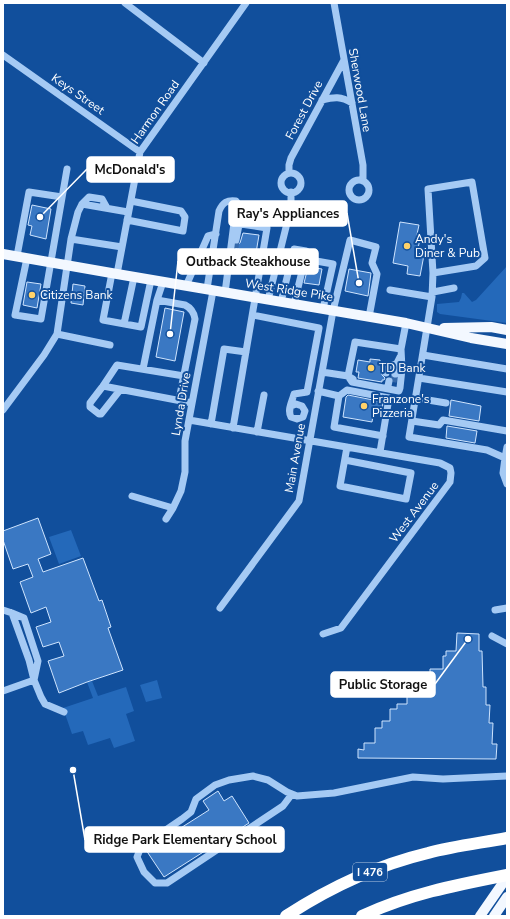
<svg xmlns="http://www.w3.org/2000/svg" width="510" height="919" font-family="'Nunito Sans',sans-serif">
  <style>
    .green { fill: #2469ba }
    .building { fill: #3a78c3; stroke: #cee4fe }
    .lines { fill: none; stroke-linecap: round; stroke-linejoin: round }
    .minor-tunnel { stroke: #3569ab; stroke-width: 7; stroke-dasharray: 7 3.5; stroke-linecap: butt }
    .minor { stroke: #a5caf4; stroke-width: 7 }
    .major { stroke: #f3f8ff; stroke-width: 10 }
    .highway { stroke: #fff; stroke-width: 12 }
    .poi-dot { fill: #ffd269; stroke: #114f9c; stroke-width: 1.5 }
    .labels { text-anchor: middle; stroke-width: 4; stroke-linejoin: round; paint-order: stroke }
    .shield { fill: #114f9c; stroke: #b8cae1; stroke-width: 1 }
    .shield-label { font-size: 11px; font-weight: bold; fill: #fff }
    .street-label { font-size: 12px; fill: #fff; stroke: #114f9c }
    .poi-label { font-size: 12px; fill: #fff; stroke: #114f9c; text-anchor: start }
    .leader { fill: none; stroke: #fff; stroke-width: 1.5 }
    .callout-dot { fill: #fff; stroke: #114f9c; stroke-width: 1.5 }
    .callout { fill: #fff; stroke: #fff; stroke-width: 1.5 }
    .callout-label { font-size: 13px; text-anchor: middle; font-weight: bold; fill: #111 }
  </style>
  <rect width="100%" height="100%" fill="#114f9c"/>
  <!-- green -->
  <path class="green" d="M507,266v57l-67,-9 -3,-2v-8l22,-2 2,-4 1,-5h2l8,9 4,-2z
    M71,530l10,26 -22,8 -10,-27z
    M157,680l5,18 -16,4 -6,-17z
    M92,681l6,15 28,-9 8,24 -8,3 9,27 -21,7 -4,-10 -22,7 -5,-14 -11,3 -9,-26 30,-10 -6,-16z"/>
  <!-- building -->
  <path class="building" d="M32,205l19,4 -5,30 -16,-4 2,-9 -4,-1z
    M400,222l19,3 -3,14h4l-3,14 7,2 -4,21 -13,-2 1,-8 -15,-3z
    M243,233l16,2 -6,36 -13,-2 1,-8h-4l2,-12h-3v-4l4,-2z
    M308,267l14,2 -3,16 -15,-2z
    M349,269l22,4 -3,23 -23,-5z
    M27,282l14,2 -4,24 -14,-3z
    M73,284l12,2 -2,19 -12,-2z
    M165,308l19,4 -9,49 -19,-4z
    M370,359l10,1v4l2,1 -1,3 1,7 3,3 -1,2h-2v2l-24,-4 1,-6h-3l2,-12 12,2z
    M348,395l35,7 -1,9 -8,-1 -2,12 -29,-5 3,-20z
    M451,400l30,6 -2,15 -30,-5z
    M447,426l30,5 -2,12 -29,-5z
    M38,518l13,36 -13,5 5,13 40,-14 16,43 3,-1 9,27 -3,1 15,42 -36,12 -28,11 -11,-32 16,-5 -5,-14 -16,5 -7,-20 15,-5 -5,-15 -15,6 -11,-31 13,-5 -5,-13 -15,5 -10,-29v-9z
    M457,633l22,1v17h3l1,36h3v18h4l-1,18h4l-1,21h5l-1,15 -138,-1v-9l6,1v-7h11v-15h7v-7h8v-12h7v-5h10v-13l5,1v-6l14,1v-13h4v-5h13v-13h3v-5h10z
    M218,791l6,10 8,-5 17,27 -85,54 -18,-27 63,-40 -6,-9z"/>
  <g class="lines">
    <!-- minor-tunnel -->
    <path class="minor-tunnel" d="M235,248l1,-8
      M393,382l2,-8"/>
    <!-- minor -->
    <path class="minor" d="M125,3l79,60
      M334,3l29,162v16
      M3,55l137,97
      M322,100c12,-3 19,-4 30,3
      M289,173v-8l2,-7 53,-98
      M281 183a10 10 0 1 1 20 0a10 10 0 1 1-20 0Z
      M349 190a10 10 0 1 1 20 0a10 10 0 1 1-20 0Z
      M82,204l7,-7 13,2 5,9
      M242,210l37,5
      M127,220l56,11 2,-14 -4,-6 -50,-10
      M71,239l7,-27 4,-8 46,8
      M17,256l12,-64 33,5
      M27,258l-12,57 26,4 26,-150
      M112,273l-9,47 38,7 10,-47
      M433,273l43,-7 9,-8 -13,-76 -44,7 5,84 -1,24 -23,140 78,13 18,8 2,-11
      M117,274l23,-122 106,-149
      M186,286l22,-50 8,-2
      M207,289l12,-78c4,-9 8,-11 17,-10l6,9 -6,30
      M390,290l42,7
      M433,292l21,-4
      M225,293l9,-70 33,5 -34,200
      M157,300l28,5c6,3 9,7 10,14l-16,81
      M268,300l23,-93v-15
      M281,302l13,-53 12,2
      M294,304l11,-45 28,5 -10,45
      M253,315l66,13 -12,64 -13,2c-2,8 -7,16 -3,23l6,2 6,-2 2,-6 -3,-5 -6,-2 -5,2
      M124,324l10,-47
      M57,334l53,11
      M401,349l1,20 -2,19 -1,3 -47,-9 -4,-6 7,-34 46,7 5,-26
      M423,355l84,14
      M143,369l14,-69 6,-18
      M322,372l26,4 5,3
      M386,373v-5l11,-5
      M395,374l2,-11 3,-6
      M419,378l88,14
      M103,386l89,17
      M388,386l1,-5
      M120,390l-19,24h-2l-9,-7v-4l13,-17 14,-21 67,11
      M318,391l21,5 8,-6 42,8 -9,54
      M339,396l-5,31 49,9
      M416,398l30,5
      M3,410l41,-55 13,-21 14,-95 51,8
      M189,420l251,43 10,5 1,5 -1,9 -109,146 -18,6
      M412,421l27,4 4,-5 64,11
      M211,424l13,-75 22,3
      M257,432l7,-37
      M505,458l-2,15 4,11
      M345,460l66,13 -5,26 -66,-13 7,-39
      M132,496l41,12
      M166,519l7,-11 8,-17 4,-19v-31l28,-150
      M220,608l79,-107 34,-190 17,-71 26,7 -4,16 5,11 -8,43
      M3,610l9,3 17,47 5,20 -31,11
      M495,610l12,-2
      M12,613l12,5 14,43 -4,19 7,17 4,7 19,8
      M492,636l15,8
      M292,794l-9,12 -116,77h-12l-11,-11 -7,-15 4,-10 41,-28 9,-7 5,-13 19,-14 14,-5 24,-4 15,4 19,12 10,4 37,-3 79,-16 30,2 64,-3"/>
    <!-- major -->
    <path class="major" d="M3,254l114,20 289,49 65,15 36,6
      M444,328l47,-1 16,3
      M480,916l27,-39
      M494,916l13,-19"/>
    <!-- highway -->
    <path class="highway" d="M286,916c43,-28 92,-51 142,-63 26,-7 53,-10 79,-15
      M362,916c47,-22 94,-31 145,-41"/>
  </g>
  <!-- markers -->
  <g class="poi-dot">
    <circle cx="407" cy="246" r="4"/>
    <circle cx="32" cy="295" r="4"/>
    <circle cx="371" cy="368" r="4"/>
    <circle cx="364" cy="406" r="4"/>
  </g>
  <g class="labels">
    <!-- shield labels -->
    <rect class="shield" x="353" y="863" width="34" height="18" rx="3"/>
    <g class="shield-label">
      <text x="370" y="876">I 476</text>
    </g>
    <!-- street labels -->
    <g class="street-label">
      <text transform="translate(360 90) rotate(80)" y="4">Sherwood Lane</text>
      <text transform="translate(78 94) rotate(35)" y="4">Keys Street</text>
      <text transform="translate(304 110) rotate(-62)" y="4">Forest Drive</text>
      <text transform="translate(155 112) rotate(-55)" y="4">Harmon Road</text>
      <text transform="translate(289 290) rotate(9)" y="4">West Ridge Pike</text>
      <text transform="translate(181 404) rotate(-80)" y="4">Lynda Drive</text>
      <text transform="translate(295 458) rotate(-80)" y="4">Main Avenue</text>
      <text transform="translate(414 512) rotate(-53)" y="4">West Avenue</text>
    </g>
    <!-- poi labels -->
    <g class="poi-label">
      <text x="415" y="243">Andy's<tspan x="415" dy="14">Diner &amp; Pub</tspan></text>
      <text x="40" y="299">Citizens Bank</text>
      <text x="379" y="372">TD Bank</text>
      <text x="372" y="403">Franzone's<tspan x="372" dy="14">Pizzeria</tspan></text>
    </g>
  </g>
  <!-- callouts -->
  <path class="leader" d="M40 217L87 169M359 283L347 213M170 334L178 261M468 639L435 684M73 770L85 840"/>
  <g class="callout-dot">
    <circle cx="40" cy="217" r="4"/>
    <circle cx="359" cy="283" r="4"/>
    <circle cx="170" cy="334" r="4"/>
    <circle cx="468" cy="639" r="4"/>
    <circle cx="73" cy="770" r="4"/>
  </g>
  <g class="callout">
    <rect x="87" y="157" width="87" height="25" rx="4"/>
    <rect x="229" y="201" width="118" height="25" rx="4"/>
    <rect x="178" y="249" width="140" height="25" rx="4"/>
    <rect x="331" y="672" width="104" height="25" rx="4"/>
    <rect x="85" y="827" width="199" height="25" rx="4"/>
  </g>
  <g class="callout-label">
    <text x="130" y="174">McDonald's</text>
    <text x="288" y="218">Ray's Appliances</text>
    <text x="248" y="266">Outback Steakhouse</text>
    <text x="383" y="689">Public Storage</text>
    <text x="185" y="844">Ridge Park Elementary School</text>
  </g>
  <!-- border -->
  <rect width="510" height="919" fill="none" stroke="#ffffff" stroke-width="8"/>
</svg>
